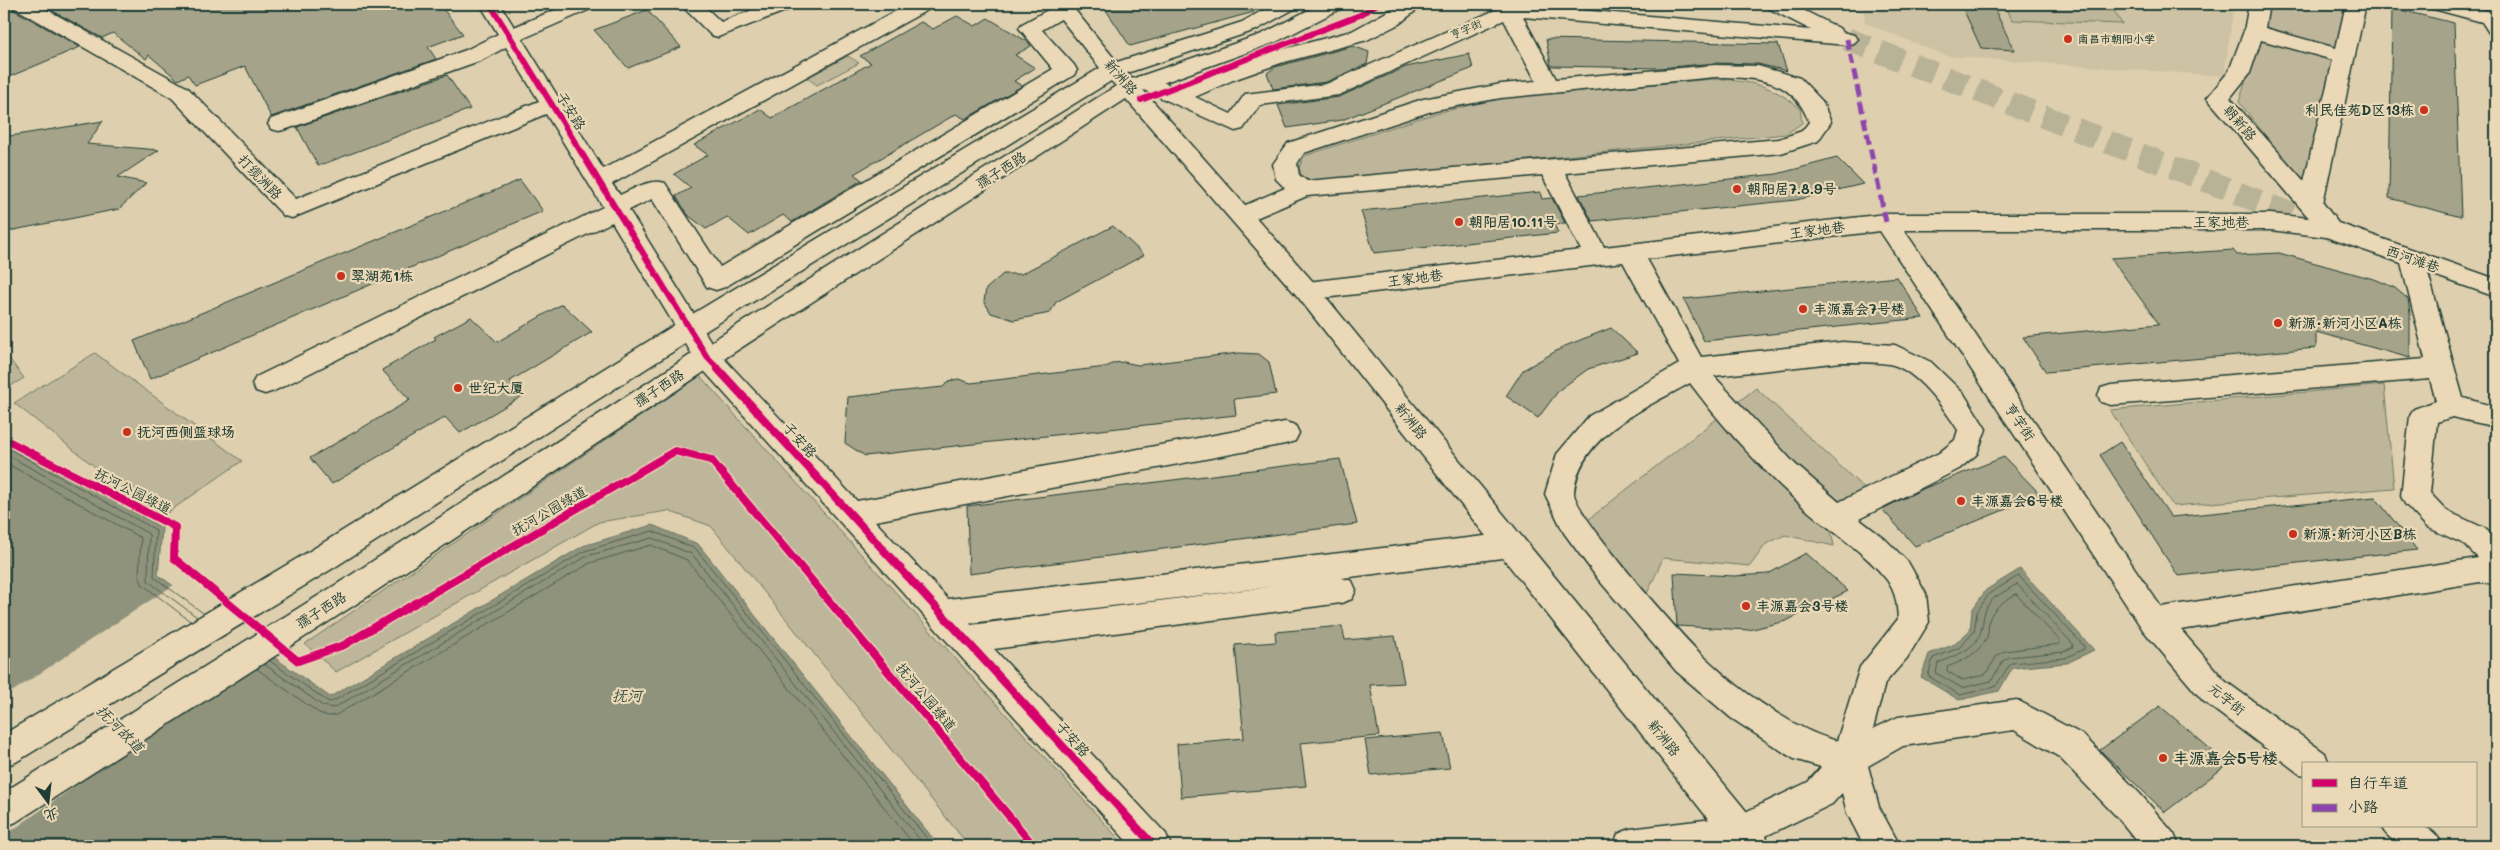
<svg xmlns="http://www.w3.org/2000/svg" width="2500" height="850" font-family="Mali,'LXGW WenKai TC',sans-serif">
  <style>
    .built { fill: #cdc2a3 }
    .green { fill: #beb69a; stroke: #6e7a67 }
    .water { fill: #8f937c; stroke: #62715f }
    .pier { fill: #decfae }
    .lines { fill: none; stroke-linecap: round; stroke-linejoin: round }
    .shore { stroke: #4c5f51; stroke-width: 1 }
    .building { fill: #a5a48a; stroke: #1f3d34 }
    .minor-tunnel { stroke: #b8b296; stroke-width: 23; stroke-dasharray: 23 12; stroke-linecap: butt }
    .minor-casing { stroke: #1f3d34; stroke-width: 3 }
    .major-casing { stroke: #1f3d34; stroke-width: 3 }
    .minor { fill: #ead8b6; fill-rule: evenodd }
    .major { fill: #ead8b6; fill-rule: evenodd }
    .quiet { stroke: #8e44ad; stroke-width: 5; stroke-dasharray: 11 5; stroke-linecap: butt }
    .cycleway-far1-casing { stroke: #ead8b6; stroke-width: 9 }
    .cycleway-casing { stroke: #ead8b6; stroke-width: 11 }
    .cycleway-far1 { stroke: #d6006c; stroke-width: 6 }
    .cycleway { stroke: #d6006c; stroke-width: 8 }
    .poi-dot { fill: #c8321e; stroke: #ead8b6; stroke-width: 2 }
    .labels { text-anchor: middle; stroke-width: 4.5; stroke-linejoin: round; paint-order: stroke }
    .far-street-label { font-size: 11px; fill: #1f3d34; stroke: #ead8b6 }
    .far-poi-label { font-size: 11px; font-weight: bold; fill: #1f3d34; stroke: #ead8b6; text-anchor: start }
    .street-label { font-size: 14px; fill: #1f3d34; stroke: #ead8b6 }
    .poi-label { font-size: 14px; font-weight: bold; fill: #1f3d34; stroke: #ead8b6; text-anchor: start }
    .water-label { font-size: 15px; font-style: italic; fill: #304a3f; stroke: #ead8b6 }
    .near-poi-label { font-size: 16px; font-weight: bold; fill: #1f3d34; stroke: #ead8b6; text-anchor: start }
  </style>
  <rect width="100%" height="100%" fill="#decfae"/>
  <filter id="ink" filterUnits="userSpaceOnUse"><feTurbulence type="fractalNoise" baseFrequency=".02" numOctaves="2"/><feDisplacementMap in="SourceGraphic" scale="10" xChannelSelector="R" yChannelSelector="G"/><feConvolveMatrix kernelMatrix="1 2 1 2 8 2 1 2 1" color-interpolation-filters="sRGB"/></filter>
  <g filter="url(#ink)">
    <!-- built -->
    <path class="built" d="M1863,4h371l-10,72 -277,-20 -82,-33z"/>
    <!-- green -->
    <path class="green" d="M2005,4h105l12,20 -110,-4z
      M2270,4h76l-42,181 -65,-83z
      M848,56l11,7 -42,22 -10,-7z
      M1713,79c39,3 56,4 87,29l2,15 -16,11 -468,47 -15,-2 -4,-11 5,-12 132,-43 66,-15z
      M4,352l20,26 -20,12z
      M95,353l147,108 -82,57 -146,-115z
      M700,376l425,470h-156l-258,-320 -43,-15 -69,11 -263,150 -31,-28z
      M2384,385l10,103 -221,18 -63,-96z
      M1756,388l112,104 -29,11 -57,-52 -31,1 17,23 37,25 24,20 5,26 -49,-11 -19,9 -16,22 -87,-8 -17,38 -62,-73z"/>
    <!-- water -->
    <path class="water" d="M4,440l158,88 -4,47 172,122 253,-151 69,-21 46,19 241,302h-935z
      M2020,569l74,81 -27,13 -55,5 -13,23 -40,9 -38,-23 8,-23 26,-10 15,-14 2,-20 14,-20z"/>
    <!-- pier -->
    <path class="pier" d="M175,584l93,67 -264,185v-139z"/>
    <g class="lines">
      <!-- shore -->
      <path class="shore" d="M4,446l152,84 -2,47 49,36
        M4,453l145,81 -1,47 49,36
        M4,462l137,76 -2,37 3,9 48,37
        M2019,576l65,70v3l-19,9 -54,5 -16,24 -35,8 -32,-19 5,-18 26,-10 15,-16 3,-20 12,-18z
        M2017,584l56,60v3l-10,5 -54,5 -6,4 -12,20 -29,7 -26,-15 2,-10c15,-6 39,-14 43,-32 3,-12 2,-23 12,-32 7,-6 17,-10 24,-15z
        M2016,594l44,47v3l-55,7 -8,5 -12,19 -23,5 -15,-9v-4c16,-6 33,-14 40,-30 2,-5 1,-10 2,-16 3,-13 16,-21 27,-27z
        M270,661l57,40 5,1 253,-151 67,-20 44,18 237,297
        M264,664l59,42 11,2 253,-152 65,-18 40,16 233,292
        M257,669l62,44 9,3 8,-1 254,-152 61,-18 36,15 228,286"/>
    </g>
    <!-- building -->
    <path class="building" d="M4,4h6l4,6 66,37 -76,32z
      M40,4h399l24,30 -35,13 8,12 -165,58 -26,-51 -50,19 -7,-10 -10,5 -29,-25 -3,4 -33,-26 -11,5z
      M1102,4h150l2,8 -124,34z
      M1961,4h31l22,46 -33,-2z
      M2392,8l62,15 7,194 -72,-19z
      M647,10l34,37 -53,21 -34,-38z
      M957,16l18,10 13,-8 40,24 3,4 -16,9 20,13 -21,13 8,5 -57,33 -9,-5 -102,60 8,6 -70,42 -9,-7 -34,20 -22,-18 -21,12 -18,-14 -12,-19 15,-8 -17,-14 34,-19 -14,-10 66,-36 12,9 99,-55 -11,-7 61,-34 12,7z
      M1546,39l232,5 9,27 -29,-7 -43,-1 -56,5 -108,-2z
      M1353,46l16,6 -2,12 -41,18 -53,7 -6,-16 8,-6z
      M1469,54l4,14 -131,52 -55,8 -9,-23 61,-8 67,-30z
      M447,75l23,34 -152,57 -21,-39z
      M103,121l-16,23 72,6 -41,27 28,6 -27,26 -115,23v-79l2,-2 -2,-14z
      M1837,158l26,26 -67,16 -204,21 -13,-26 198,-21z
      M520,180l23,31 -393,168 -16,-38z
      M1540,192l2,7 10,-1 13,25 -11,1 4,9 -184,20 -13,-42z
      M1113,226l31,29 -88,47 -6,11 -36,7 -23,-7 -7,-12 2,-12 17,-15h18z
      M2233,250l4,5 42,-2 98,27 18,8 13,11 2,14v45l-94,-26v16l-270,24 -23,-35 136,-13 -48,-66z
      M1897,277l26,41 -219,23 -20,-42z
      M562,304l30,28 -82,49 14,14 -64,38 -15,-16 -113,67 -22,-26 100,-58 -28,-30 54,-31 -2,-2 37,-20 26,25z
      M1611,328l27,25 -50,16 -29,21 -21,28 -32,-22 17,-26 42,-24z
      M1239,353l20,1 10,8 7,32 -42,5 2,16 -371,41 -20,-13 3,-46 95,-10 6,-6 9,-2 13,4 135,-16 8,-4 10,-1 14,3z
      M2120,442l51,75 204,-20 42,53 -239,26 -78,-121z
      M2004,457l37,38 -126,51 -33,-37 43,-21z
      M1340,459l17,65 -388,50 -2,-68z
      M1806,553l42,38 -62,30 -37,9 -72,-4 -3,-53 60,3 34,-2z
      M1342,626l3,14 50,-4 9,47 -34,2 9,51 -79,7 6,43 -125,11 -4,-53 67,-6 -9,-93 41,-3 -1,-10z
      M2160,706l68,58 -63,48 -65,-62z
      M1443,733l7,35 -79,7 -6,-35z"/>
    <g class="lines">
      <!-- minor-tunnel -->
      <path class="minor-tunnel" d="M1847,39l482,190"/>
      <!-- minor casing -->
      <g class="minor-casing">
        <path id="minor" d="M12,4h25l151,84 108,111 243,-98 -33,-54 -24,13 -195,69 -8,2 -8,-2 -3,-5 3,-5 195,-69 32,-16 -18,-30h20l14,23 55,-23h27l-3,4 -71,31 81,130 306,-165h25l-3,4 -319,176 8,11c14,-6 30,-17 45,-12l55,84 333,-198 -34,-41 3,-4 35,-19h14l3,4 -3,4 -29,17 32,35 3,5 -3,5 -349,212 -9,3 -9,-3 -55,-88 -23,11 87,140 141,151 428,-79 10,3 4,8 -4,8 -10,3 -410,77 73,78 562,-66 10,3 5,9 -5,9 -10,3 -168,21 10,3 4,9 -4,9 -11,4 -347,46 172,185 5,12h-40l-433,-482 -86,-142 -338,169 -9,3 -9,-3 -4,-7 4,-7 347,-170 -57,-93 -254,104 -8,-2 -112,-118 -157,-90zM1292,584l-321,41 -1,-2z
          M680,4h22l19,18 47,-18h28l-3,4 -75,29 -7,-2z
          M1401,4h23l-25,20 -32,16 -86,23 -48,17 -38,17 36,17 14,-20 81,-10 183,-80 302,26 -43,-22 -3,-4h26l48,24 3,4 12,3 4,4 -4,4 -7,2 -324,-28 33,62 159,-14 43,1 42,12 22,23 9,21 -13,19 -37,12 -216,20 39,74 282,-33h385l38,4 -102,-120 22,-27 15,-40 5,-27h20l-4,24 71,20 10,-44h20l-43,199 15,20 158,56v18l-68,-24 35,125 33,9v20l-44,-10 -15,5 -7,71 17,18 37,17 12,10v46l-16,-2 -299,48 44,51 100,72 4,11h-25v12l-3,-1 -98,-74 -60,-71 -263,-399 -233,28 54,98 141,-15 53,3 36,17 33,32 22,35 -9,25 -18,15 -100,50 26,20 23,23 18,32 3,28 -22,36 -22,25 -12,46 25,-12 119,-17 66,35 59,61 32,38 5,12h-38l-23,-28 -59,-61 -45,-27 -111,16 -35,20 11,41 21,39h-36l-17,-33 -5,-20 -10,11 -87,42h-132l5,-12 12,-5 107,-13 71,-34 13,-15 -27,-8 -63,-41 -55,-47 -78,-92 -34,-46 -19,-39 12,-40 32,-38 90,-52 -56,-102 -316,38 -9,-3 -4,-6 4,-6 9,-3 274,-32 -39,-75 -235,21 -65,28 -8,-2 -4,-6 4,-6 51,-22 -9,-9 -3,-15 15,-21 135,-44 78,-15 35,-3 -32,-61 -165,75 -79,10 -17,24 -8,2 -98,-44 -3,-5 3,-5 8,-2 8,2 24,12 40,-18 49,-17 86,-23zM2261,40l72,20 -29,121 -74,-83 20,-25zM1715,77c41,1 77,0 94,45l-7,9 -23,8 -472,42 -8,-6 -2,-11 7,-11 131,-43 66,-12zM1904,230h367l55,7 75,26 24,96 -314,26 -10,3 -3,7 3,7 10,3 319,-26 6,22 -22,8 -4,7 -9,80 4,8 22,23 37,17 14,14 -317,49zM1842,362c15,0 32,0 47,2 27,5 55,44 69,66l-3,10 -16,13 -100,49 -44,-38 -81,-88zM1690,383c34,46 76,91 119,129 26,22 57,41 78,68 9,13 10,24 11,39l-38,48 -23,74c-30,-8 -57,-25 -83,-43 -19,-13 -38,-30 -55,-46 -20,-19 -127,-140 -125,-160 6,-58 72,-84 116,-109z
          M2427,4h33l36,9v22l-7,-2 -7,-11 -52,-14z
          M2381,826c26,0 50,-8 62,20 -25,2 -50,4 -62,-20z"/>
      </g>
      <!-- major casing -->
      <g class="major-casing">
        <path id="major" d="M1049,4h21l47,58 125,-40 32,-18h25l-3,4 -40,22 -129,43 5,6 130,-45 58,-30h25l-3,4 -66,34 -133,48 173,195 449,549 5,12h-40l-2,-2 -430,-547 -172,-198 -410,265 -349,233 -351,225 -12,5v-35l341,-213 353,-229 418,-264 -5,-5 -412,254 -364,232 -319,195 -12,4v-32l309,-185 368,-228 419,-253z"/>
      </g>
      <!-- minor -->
      <use href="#minor" class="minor"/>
      <!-- major -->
      <use href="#major" class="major"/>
      <!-- quiet -->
      <path class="quiet" d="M1847,39l39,183"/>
      <!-- cycleway-far1 casing -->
      <g class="cycleway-far1-casing">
        <path id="cycleway-far1" d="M490,4l217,353 12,13
          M1141,100l219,-85 17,-11"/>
      </g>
      <!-- cycleway casing -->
      <g class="cycleway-casing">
        <path id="cycleway" d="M718,369l436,477
          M4,439l171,88 -1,31 124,103 46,-16 331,-194 36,9 323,386"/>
      </g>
      <!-- cycleway-far1 -->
      <use href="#cycleway-far1" class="cycleway-far1"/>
      <!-- cycleway -->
      <use href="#cycleway" class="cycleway"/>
    </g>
  </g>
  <!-- markers -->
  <g class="poi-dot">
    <circle cx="2068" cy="39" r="5"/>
    <circle cx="2424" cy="110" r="5"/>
    <circle cx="1737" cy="189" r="5"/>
    <circle cx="1459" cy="222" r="5"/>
    <circle cx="341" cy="276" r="5"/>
    <circle cx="1803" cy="309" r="5"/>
    <circle cx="2278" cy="323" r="5"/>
    <circle cx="458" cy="388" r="5"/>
    <circle cx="127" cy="432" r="5"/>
    <circle cx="1961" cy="501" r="5"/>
    <circle cx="2293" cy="534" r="5"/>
    <circle cx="1746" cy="606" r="5"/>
    <circle cx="2163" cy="758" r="5"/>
  </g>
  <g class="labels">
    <!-- far-street labels -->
    <g class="far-street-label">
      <text transform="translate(1466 29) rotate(-24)" y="4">亨字街</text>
    </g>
    <!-- far-poi labels -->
    <g class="far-poi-label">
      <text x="2078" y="43">南昌市朝阳小学</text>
    </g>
    <!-- street labels -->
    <g class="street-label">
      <text transform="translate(1121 77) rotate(49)" y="5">新洲路</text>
      <text transform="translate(571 111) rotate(58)" y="5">子安路</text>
      <text transform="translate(2240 123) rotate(49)" y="5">朝新路</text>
      <text transform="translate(1001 170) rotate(-32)" y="5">孺子西路</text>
      <text transform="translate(260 177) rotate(46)" y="5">打缆洲路</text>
      <text x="2221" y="227">王家地巷</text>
      <text transform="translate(1817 230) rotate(-7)" y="5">王家地巷</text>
      <text transform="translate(2413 259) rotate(19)" y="5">西河滩巷</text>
      <text transform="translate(1415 278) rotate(-7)" y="5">王家地巷</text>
      <text transform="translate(659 388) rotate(-33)" y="5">孺子西路</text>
      <text transform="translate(1411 421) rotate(51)" y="5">新洲路</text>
      <text transform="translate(2020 422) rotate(56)" y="5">亨字街</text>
      <text transform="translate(800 440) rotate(48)" y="5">子安路</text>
      <text transform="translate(133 491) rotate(27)" y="5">抚河公园绿道</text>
      <text transform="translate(549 511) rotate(-30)" y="5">抚河公园绿道</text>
      <text transform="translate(321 610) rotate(-32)" y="5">孺子西路</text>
      <text transform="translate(926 697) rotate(50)" y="5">抚河公园绿道</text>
      <text transform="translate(2227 699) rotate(39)" y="5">元字街</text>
      <text transform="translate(1664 738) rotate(51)" y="5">新洲路</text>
      <text transform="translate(1073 739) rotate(48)" y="5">子安路</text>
    </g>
    <!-- poi labels -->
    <g class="poi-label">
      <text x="2414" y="115" text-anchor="end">利民佳苑D区13栋</text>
      <text x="1747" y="194">朝阳居7.8.9号</text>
      <text x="1469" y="227">朝阳居10.11号</text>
      <text x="351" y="281">翠湖苑1栋</text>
      <text x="1813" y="314">丰源嘉会7号楼</text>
      <text x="2288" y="328">新源·新河小区A栋</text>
      <text x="468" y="393">世纪大厦</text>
      <text x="137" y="437">抚河西侧篮球场</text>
      <text x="1971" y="506">丰源嘉会6号楼</text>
      <text x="2303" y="539">新源·新河小区B栋</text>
      <text x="1756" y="611">丰源嘉会3号楼</text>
    </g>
    <!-- water labels -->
    <g class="water-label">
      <text x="627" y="701">抚河</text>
      <text transform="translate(120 729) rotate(45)" y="5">抚河故道</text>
    </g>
    <!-- near-poi labels -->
    <g class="near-poi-label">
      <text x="2173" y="764">丰源嘉会5号楼</text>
    </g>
  </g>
  <!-- margin -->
  <rect width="2500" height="850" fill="none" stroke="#ead8b6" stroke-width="20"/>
  <rect x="10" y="10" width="2480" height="830" fill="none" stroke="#1f3d34" stroke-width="2" filter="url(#ink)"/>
  <!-- legend -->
  <rect x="2302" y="762" width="175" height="65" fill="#ead8b6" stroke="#999a82"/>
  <rect x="2312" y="779" width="25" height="8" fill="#d6006c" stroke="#999a82"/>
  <text x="2348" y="788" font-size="15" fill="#1f3d34">自行车道</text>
  <rect x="2312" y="804" width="25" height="8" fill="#8e44ad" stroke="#999a82"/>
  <text x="2348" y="812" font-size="15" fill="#1f3d34">小路</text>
  <!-- north arrow -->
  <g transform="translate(48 802) rotate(165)" stroke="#ead8b6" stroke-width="4" paint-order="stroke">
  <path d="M0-4L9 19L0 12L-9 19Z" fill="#1f3d34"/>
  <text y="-8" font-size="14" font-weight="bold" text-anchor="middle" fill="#1f3d34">北</text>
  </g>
</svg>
